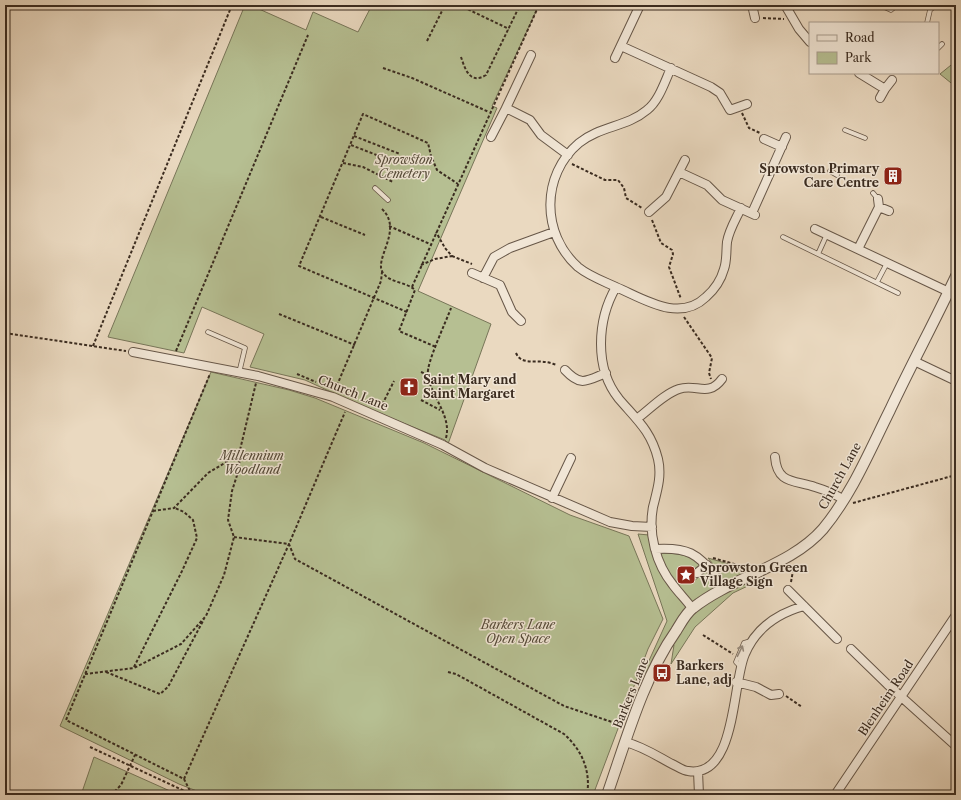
<svg xmlns="http://www.w3.org/2000/svg" width="961" height="800" font-family="'Libre Caslon Text',serif">
  <style>
    .green { fill: #b6bf92; stroke: #787659 }
    .lines { fill: none; stroke-linecap: round; stroke-linejoin: round }
    .service-casing { stroke: #675748; stroke-width: 5.5 }
    .minor-casing { stroke: #675748; stroke-width: 10 }
    .tertiary-casing { stroke: #675748; stroke-width: 12 }
    .path { stroke: #3b2c20; stroke-width: 2; stroke-dasharray: 3 2; stroke-linecap: butt }
    .service { stroke: #f1e6d6; stroke-width: 4 }
    .minor { stroke: #f1e6d6; stroke-width: 8 }
    .tertiary { stroke: #f1e6d6; stroke-width: 10 }
    .oneway { stroke: #96897b }
    .labels { text-anchor: middle; stroke-width: 3; stroke-linejoin: round; paint-order: stroke }
    .park-label { font-size: 12px; font-style: italic; fill: #544937; stroke: #f1e6d6 }
    .poi-label { font-size: 12px; font-weight: bold; fill: #3b2c20; stroke: #f1e6d6; text-anchor: start }
    .street-label { font-size: 12px; fill: #3b2c20; stroke: #f1e6d6 }
  </style>
  <rect width="100%" height="100%" fill="#ead9c0"/>
  <filter id="stains"><feTurbulence type="fractalNoise" baseFrequency=".005" numOctaves="4"/><feColorMatrix values="0 0 0 0 .2 0 0 0 0 .09 0 0 0 0 .02 0 0 0 .5 -.17"/></filter>
  <radialGradient id="worn" r=".72"><stop offset=".6" stop-color="#630" stop-opacity="0"/><stop offset="1" stop-color="#630" stop-opacity=".3"/></radialGradient>
  <!-- green -->
  <path class="green" d="M245,5h5l56,25 7,-18 45,20 14,-27h167l-47,101 5,2 -79,183 73,33 -43,120 -3,-4 -79,-32 -61,-28 -55,-13 14,-33 -62,-27 -18,46 -76,-16z
    M956,61v26l-16,-13z
    M211,372l78,18 26,8 109,45 146,72 59,21 34,83 -15,30 -55,146h-386l-28,-11 -119,-58z
    M638,534l11,1 4,18c15,0 36,-1 47,12l-10,10 4,6 12,-10 8,10 8,-6 -14,-17 38,11 8,14 -21,10 -38,34 -24,37 3,-19 -32,31 25,-55z
    M94,757l85,38h-98z"/>
  <g class="lines">
    <!-- service casing -->
    <g class="service-casing">
      <path id="service" d="M880,5l11,5 6,-5
        M927,23l3,-13 6,-5
        M938,48l4,-4
        M845,130l20,8
        M830,171l7,4
        M375,188l13,12
        M873,193l5,6
        M783,237l115,56
        M818,254l9,-20
        M877,282l10,-19
        M208,332l37,16 -6,25
        M740,666l-4,-4 8,-19 7,-2"/>
    </g>
    <!-- minor casing -->
    <g class="minor-casing">
      <path id="minor" d="M752,5l3,13
        M785,5l14,24 11,13
        M621,46l90,41 9,6 10,17 17,-6
        M531,55l-25,53 24,12 11,15 27,20
        M615,58l25,-53
        M859,73l26,16 7,-9
        M880,98l5,-9
        M491,137l15,-29
        M764,139l18,8
        M679,172l28,13 15,15 33,15
        M878,199l1,8
        M649,212l17,-15 19,-37
        M752,213l34,-76
        M815,229l134,63
        M858,249l21,-42 10,4
        M472,273l28,12 12,27 9,9
        M483,278l11,-21 16,-9 44,-16
        M616,287c-13,-6 -27,-11 -38,-20 -37,-33 -37,-92 1,-124 21,-17 48,-16 68,-33 12,-9 18,-29 24,-42
        M133,352l125,24 75,21 110,48 42,23 125,54 22,4 20,1
        M914,361l42,20
        M565,370c16,17 21,11 41,3
        M638,418c12,-9 26,-24 41,-29 17,-6 29,9 43,-10
        M775,457c2,27 19,23 40,30 10,3 20,7 29,13
        M552,498l19,-40
        M655,549c32,-2 43,4 62,29
        M697,573l10,-8
        M788,590l49,49
        M692,608c-6,-8 -13,-15 -19,-23 -17,-21 -25,-51 -20,-78 4,-16 9,-31 5,-48 -7,-28 -21,-39 -39,-60 -25,-31 -22,-79 -3,-112 28,12 63,36 90,10 8,-7 15,-17 18,-28 3,-8 2,-18 3,-27 2,-12 9,-23 14,-34
        M851,649l36,35 69,62
        M736,682l20,5 15,8 8,-1
        M625,742c17,4 32,14 47,22 5,2 11,7 16,7 49,8 44,-89 57,-117 11,-26 34,-41 59,-48
        M698,771l1,24
        M835,795l121,-180"/>
    </g>
    <!-- tertiary casing -->
    <g class="tertiary-casing">
      <path id="tertiary" d="M607,795c19,-54 36,-117 69,-164 5,-8 10,-18 17,-23 39,-31 98,-42 130,-79 29,-35 47,-79 67,-119 21,-45 45,-89 66,-134"/>
    </g>
    <!-- path -->
    <path class="path" d="M459,5l50,24
      M763,18l21,1
      M427,41l18,-36
      M461,57c4,12 9,28 25,18l34,-70
      M383,68l29,10 77,34
      M742,113l7,15 11,5
      M354,136l46,18
      M351,145l46,18
      M343,163l20,4 30,15
      M572,164l33,16h13l6,8 2,10 16,10
      M382,209c22,21 -9,50 1,64 7,10 24,9 32,17l-16,41 37,16
      M321,217l44,18
      M652,220l9,23 11,7 1,4 -4,13 12,32
      M389,226l41,18
      M452,256l20,8
      M421,265l14,-6 17,-3 -7,-8 -9,-16
      M412,287l127,-282
      M407,312l-108,-46 64,-152 65,29 3,13 6,14 21,14
      M279,314l76,31
      M684,317l28,41 -3,15 2,6
      M5,333l121,18
      M93,346l139,-341
      M176,351l132,-316
      M516,353c5,12 19,7 29,9 4,0 8,2 12,3
      M421,372l7,3
      M297,374l19,8
      M335,390l46,-109 1,-9
      M421,400l19,10
      M379,407h2l13,-26
      M446,438c6,-23 -16,-42 -18,-64 -2,-10 18,-52 23,-66
      M853,503l103,-28
      M153,511l21,-3 34,-35 20,-12 12,-11 16,-67
      M234,537l55,7 6,15 269,147 57,19
      M713,558l32,9
      M791,582l3,-17
      M703,635l30,19
      M134,667l48,-96 15,-33 -4,-18 -9,-8 -9,-4
      M106,672l54,22 8,-7 36,-68
      M448,672l8,2 108,60c18,16 27,37 23,61
      M85,674l49,-6 47,-24 25,-28 18,-41 10,-38 -6,-17 4,-29 7,-22 1,-19
      M786,696l16,11
      M90,747l101,47
      M184,779l105,-235 56,-132
      M111,795l10,-10 14,-30
      M192,795l-8,-16 -118,-59 144,-346"/>
    <!-- service -->
    <use href="#service" class="service"/>
    <!-- minor -->
    <use href="#minor" class="minor"/>
    <!-- tertiary -->
    <use href="#tertiary" class="tertiary"/>
  </g>
  <!-- one-way arrows -->
  <defs><path id="oneway-shaft" d="M-6 0H5M1.5-3L5.5 0L1.5 3" fill="none" stroke-width="1.6" stroke-linecap="round" stroke-linejoin="round"/></defs>
  <use class="oneway" href="#oneway-shaft" transform="translate(740 651) rotate(-64)"/>
  <!-- icons -->
  <defs>
    <g id="building-square" transform="scale(1)"><rect x="-9" y="-9" width="18" height="18" rx="4" fill="#8f2418" stroke="#f1e6d6"/><path d="M-4-6H4V6H1V3H-1V6H-4ZM-2.5-4.3h1.7v1.8h-1.7ZM.8-4.3h1.7v1.8H.8ZM-2.5-1h1.7V.8h-1.7ZM.8-1h1.7V.8H.8Z" fill="#fff"/></g>
    <g id="church-square" transform="scale(1)"><rect x="-9" y="-9" width="18" height="18" rx="4" fill="#8f2418" stroke="#f1e6d6"/><path d="M-1.2-6h2.4v3.5h3.3v2.4h-3.3V6h-2.4V-.1h-3.3v-2.4h3.3Z" fill="#fff"/></g>
    <g id="sight-square" transform="scale(1)"><rect x="-9" y="-9" width="18" height="18" rx="4" fill="#8f2418" stroke="#f1e6d6"/><path d="M0-6L1.8-2.2L6-1.7L2.9 1.2L3.7 5.4L0 3.3L-3.7 5.4L-2.9 1.2L-6-1.7L-1.8-2.2Z" fill="#fff"/></g>
    <g id="bus-square" transform="scale(1)"><rect x="-9" y="-9" width="18" height="18" rx="4" fill="#8f2418" stroke="#f1e6d6"/><path d="M-5-6H5V4H4V6H2V4H-2V6H-4V4H-5ZM-3.5-4V0h7V-4ZM-3.5 1.2v1.5H-2V1.2ZM2 1.2v1.5H3.5V1.2Z" fill="#fff"/></g>
  </defs>
  <g fill-rule="evenodd">
    <use href="#building-square" x="893" y="176"/>
    <use href="#church-square" x="409" y="387"/>
    <use href="#sight-square" x="686" y="575"/>
    <use href="#bus-square" x="662" y="673"/>
  </g>
  <g class="labels">
    <!-- park labels -->
    <g class="park-label">
      <text x="404" y="164">Sprowston<tspan x="404" dy="14">Cemetery</tspan></text>
      <text x="252" y="460">Millennium<tspan x="252" dy="14">Woodland</tspan></text>
      <text x="518" y="629">Barkers Lane<tspan x="518" dy="14">Open Space</tspan></text>
    </g>
    <!-- poi labels -->
    <g class="poi-label">
      <text x="879" y="173" text-anchor="end">Sprowston Primary<tspan x="879" dy="14">Care Centre</tspan></text>
      <text x="423" y="384">Saint Mary and<tspan x="423" dy="14">Saint Margaret</tspan></text>
      <text x="700" y="572">Sprowston Green<tspan x="700" dy="14">Village Sign</tspan></text>
      <text x="676" y="670">Barkers<tspan x="676" dy="14">Lane, adj</tspan></text>
    </g>
    <!-- street labels -->
    <g class="street-label">
      <text transform="translate(353 393) rotate(22)" y="4">Church Lane</text>
      <text transform="translate(840 476) rotate(-61)" y="4">Church Lane</text>
      <text transform="translate(631 693) rotate(-68)" y="4">Barkers Lane</text>
      <text transform="translate(886 698) rotate(-56)" y="4">Blenheim Road</text>
    </g>
  </g>
  <!-- margin -->
  <rect width="961" height="800" fill="none" stroke="#ead9c0" stroke-width="20"/>
  <rect x="6" y="6" width="949" height="788" fill="none" stroke="#3b2c20" stroke-width="2"/>
  <rect x="10" y="10" width="941" height="780" fill="none" stroke="#3b2c20"/>
  <!-- legend -->
  <rect x="809" y="22" width="130" height="52" fill="#f1e6d6" stroke="#a89c8d"/>
  <rect x="817" y="35" width="20" height="6" fill="#f1e6d6" stroke="#a89c8d"/>
  <text x="845" y="42" font-size="12" fill="#3b2c20">Road</text>
  <rect x="817" y="52" width="20" height="12" fill="#b6bf92" stroke="#a89c8d"/>
  <text x="845" y="62" font-size="12" fill="#3b2c20">Park</text>
  <rect width="100%" height="100%" filter="url(#stains)"/>
  <rect width="100%" height="100%" fill="url(#worn)"/>
</svg>
